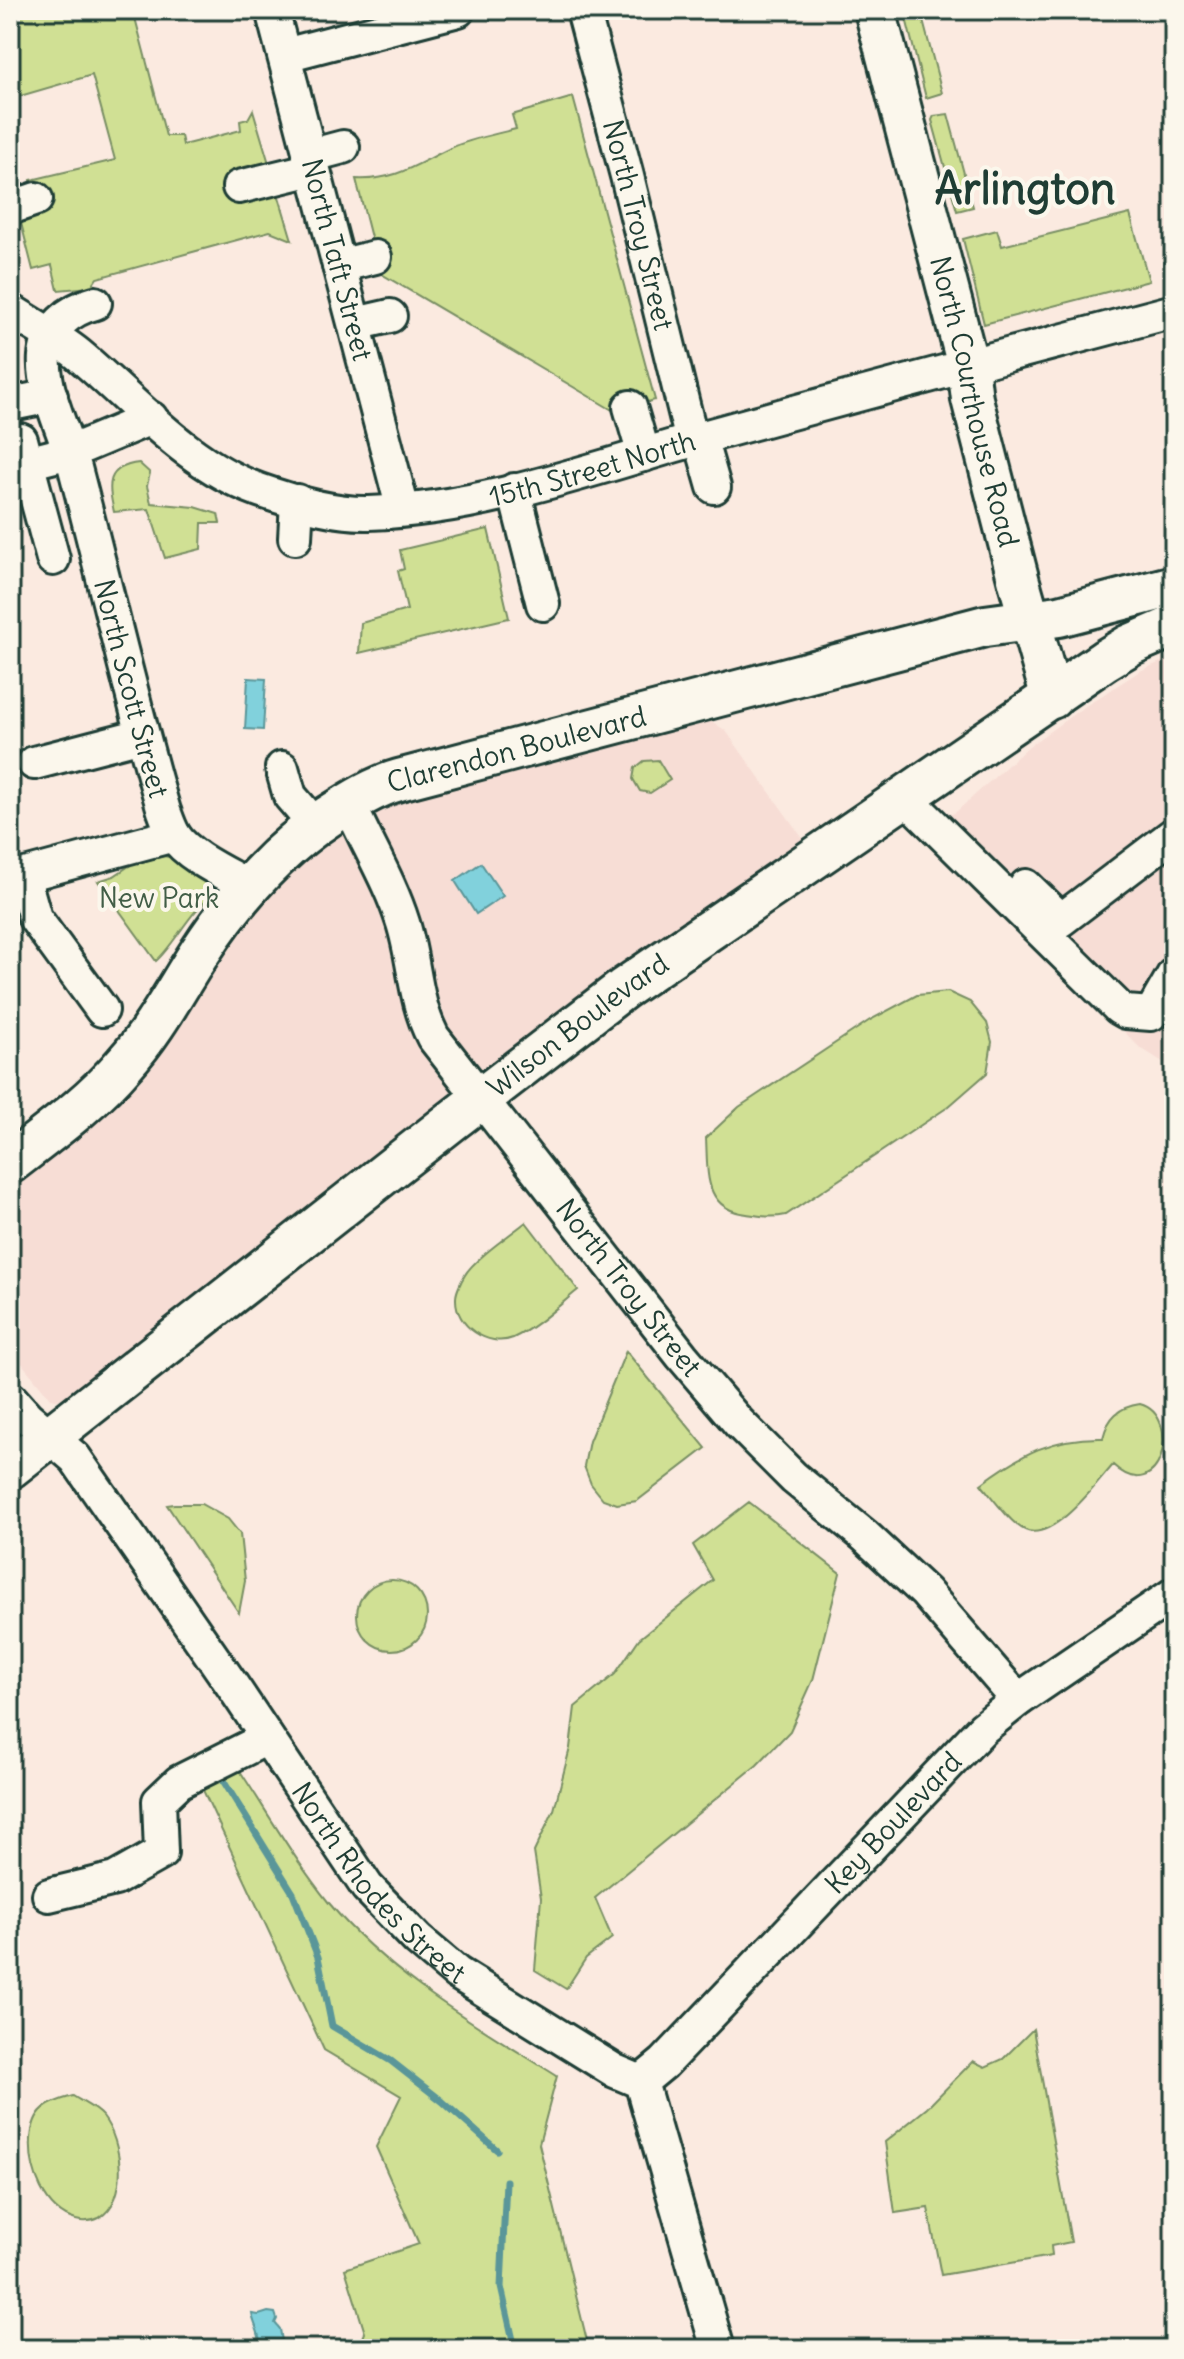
<svg xmlns="http://www.w3.org/2000/svg" width="1184" height="2359" font-family="Delius,sans-serif">
  <style>
    .built { fill: #f7ddd5 }
    .green { fill: #d0e094; stroke: #788e64; stroke-width: 2 }
    .water { fill: #81d1dc; stroke: #5a9699; stroke-width: 2 }
    .lines { fill: none; stroke-linecap: round; stroke-linejoin: round }
    .stream { stroke: #5a9699; stroke-width: 7 }
    .minor-casing { stroke: #1f3d34; stroke-width: 38 }
    .major-casing { stroke: #1f3d34; stroke-width: 46 }
    .minor { stroke: #fbf7ec; stroke-width: 32 }
    .major { stroke: #fbf7ec; stroke-width: 40 }
    .labels { text-anchor: middle; stroke-width: 8; stroke-linejoin: round; paint-order: stroke }
    .street-label { font-size: 28px; fill: #1f3d34; stroke: #fbf7ec }
    .park-label { font-size: 28px; fill: #425e47; stroke: #fbf7ec }
    .town-label { font-size: 44px; font-weight: bold; fill: #1f3d34; stroke: #fbf7ec }
  </style>
  <rect width="100%" height="100%" fill="#fbeae0"/>
  <filter id="ink" filterUnits="userSpaceOnUse"><feTurbulence type="fractalNoise" baseFrequency=".0125" numOctaves="2"/><feDisplacementMap in="SourceGraphic" scale="16" xChannelSelector="R" yChannelSelector="G"/><feConvolveMatrix kernelMatrix="1 2 1 2 8 2 1 2 1" color-interpolation-filters="sRGB"/></filter>
  <g filter="url(#ink)">
    <!-- built -->
    <path class="built" d="M1174,656v413l-35,-22 -215,-220 32,-15 73,-66 49,-35 62,-40z
      M710,720l16,11 80,112 -317,226h-18l-26,-36 -70,-202 3,-31z
      M339,829l15,7 98,249v9l-3,7 -383,298 -11,1 -5,-2 -40,-49v-158l82,-66 45,-40 20,-24 57,-96 52,-72z"/>
    <!-- green -->
    <path class="green" d="M10,10h123l33,126h15l2,9 58,-15 -1,-9 8,-2 5,-9 39,130 -22,-9 -173,47 -6,9 -33,3 -6,-25 -19,5 -13,-51 19,-5 -8,-34 84,-20 -23,-85 -82,24z
      M904,10h19l-2,3 21,80 -16,5z
      M573,97l82,303 -41,11 -234,-138 -24,-94c42,2 63,-17 99,-33 20,-8 40,-12 61,-17l-4,-14z
      M948,114l25,93 -16,4 -25,-91 2,-4z
      M1130,214l19,67 -165,43 -21,-85 34,-9 5,16z
      M139,463l11,10 -3,13 4,17 44,4 23,7 2,9h-18l-1,26 -36,9 -16,-49 -35,3c-6,-27 -9,-45 25,-49z
      M488,529l21,89 -150,35 2,-30 46,-13 -9,-39 6,-2 -4,-19z
      M658,760l12,20 -20,13 -10,-2 -7,-12 2,-11 9,-7z
      M164,856c20,3 47,21 49,42 -20,6 -38,47 -57,63l-58,-80 16,-5 18,-12z
      M948,992l22,10 17,21 5,19 -5,31 -39,34 -162,108c-14,3 -26,1 -39,-1 -44,-5 -39,-41 -41,-76l33,-31 131,-87 47,-25z
      M526,1222l52,68c-20,16 -41,37 -65,48 -25,10 -58,-12 -57,-40 0,-6 5,-17 9,-23 8,-15 46,-41 61,-53z
      M626,1351l80,97 -69,53 -20,3 -14,-5 -12,-15 -7,-18 5,-25z
      M1140,1404c44,12 21,106 -27,61 -16,18 -60,78 -88,65 -13,-5 -34,-34 -44,-46 40,-30 71,-47 122,-46 5,-21 16,-31 37,-34z
      M749,1502l91,71 -27,107 -23,51 -33,34 -162,133 17,40 -26,20 -20,31 -31,-19 6,-72 -7,-46 20,-42 16,-62 5,-41 40,-33 24,-35 74,-59 -20,-35z
      M174,1504h27l27,15 12,15 5,47 -6,32 -72,-108z
      M357 1615a35 35 0 1 1 70 0a35 35 0 1 1-70 0Z
      M240,1771c29,44 56,91 89,132 62,74 147,122 228,173l-18,68 50,205h-231l7,-16 -20,-64 74,-25 -43,-97 25,-51 -77,-46 -122,-262z
      M1033,2029l38,213 -20,4 1,10 -111,19 -13,-67 -33,5 -10,-71 42,-34 46,-47 12,6 18,-8z
      M73,2096c9,6 23,12 30,21 19,24 27,82 -4,101 -8,4 -15,4 -23,2 -32,-9 -47,-50 -45,-81 2,-30 16,-36 42,-43z"/>
    <!-- water -->
    <path class="water" d="M248,678l18,1 -3,51 -18,-1z
      M481,863l22,33 -27,18 -21,-33z
      M268,2312l7,1 2,6 -2,4 5,6 2,12 -16,7 -6,-2c1,-11 -6,-21 -8,-32l7,1z"/>
    <g class="lines">
      <!-- stream -->
      <path class="stream" d="M219,1774l74,119 25,64 14,69 59,35 51,40 55,49
        M506,2181l-5,106 14,62"/>
      <!-- minor casing -->
      <g class="minor-casing">
        <g id="minor">
          <path id="s1" d="M272,10l131,500"/>
          <path id="s2" d="M583,10l44,166 65,265"/>
          <path d="M285,55l173,-45"/>
          <path d="M309,156l34,-9"/>
          <path d="M239,187l74,-18"/>
          <path d="M10,208l26,-9"/>
          <path d="M339,266l36,-9"/>
          <path id="s3" d="M95,303c-27,7 -47,25 -50,53 -3,34 21,79 30,112 30,114 56,230 89,343 3,8 6,17 10,24 13,21 53,39 74,51"/>
          <path id="s4" d="M10,310c23,15 48,28 69,45 56,47 109,110 180,135 34,12 74,24 110,23 113,-4 223,-44 331,-75 157,-44 316,-85 474,-127"/>
          <path d="M355,324l35,-8"/>
          <path d="M11,404l40,-8"/>
          <path d="M630,407l14,48"/>
          <path d="M700,438l14,49"/>
          <path d="M21,440l32,119"/>
          <path d="M27,463l43,-11 81,-34"/>
          <path d="M514,490l29,114"/>
          <path d="M295,538l2,-37"/>
          <path d="M34,763l108,-28"/>
          <path d="M282,768l8,28 25,29"/>
          <path d="M906,798l213,210 7,4 25,2 23,-40"/>
          <path id="s5" d="M349,803c17,40 41,78 54,120 12,38 11,78 30,114l249,319 57,67 55,55 71,58 60,56 93,108"/>
          <path d="M23,876l12,42 67,92"/>
          <path d="M10,879l164,-44"/>
          <path d="M1026,886l35,34 113,-86"/>
          <path id="s6" d="M10,1398l17,19 48,41 157,227 135,202 51,53 39,33 158,98 26,11 77,267"/>
          <path d="M49,1895l66,-16 46,-26 -2,-52 20,-19 88,-44"/>
          <path id="s7" d="M641,2082l23,-19 319,-335 35,-28 156,-106"/>
        </g>
      </g>
      <!-- major casing -->
      <g class="major-casing">
        <g id="major">
          <path id="s8" d="M875,10l93,356 4,33 47,183 33,116"/>
          <path id="s9" d="M10,1163c40,-31 82,-61 115,-100 30,-33 51,-74 75,-111 35,-54 76,-101 129,-136 22,-14 45,-29 70,-36l586,-154 74,-10 115,-30"/>
          <path id="s10" d="M10,1468l443,-348 170,-131 482,-329 25,-15 44,-19"/>
        </g>
      </g>
      <!-- minor -->
      <use href="#minor" class="minor"/>
      <!-- major -->
      <use href="#major" class="major"/>
    </g>
  </g>
  <g class="labels">
    <!-- street labels -->
    <g class="street-label">
      <text dy="10" stroke="none"><textPath href="#s2" startOffset="222">North Troy Street</textPath></text>
      <text dy="10" stroke="none"><textPath href="#s1" startOffset="258">North Taft Street</textPath></text>
      <text dy="10" stroke="none"><textPath href="#s8" startOffset="404">North Courthouse Road</textPath></text>
      <text dy="10" stroke="none"><textPath href="#s4" startOffset="650">15th Street North</textPath></text>
      <text dy="10" stroke="none"><textPath href="#s3" startOffset="422">North Scott Street</textPath></text>
      <text dy="10" stroke="none"><textPath href="#s9" startOffset="676">Clarendon Boulevard</textPath></text>
      <text dy="10" stroke="none"><textPath href="#s10" startOffset="720">Wilson Boulevard</textPath></text>
      <text dy="10" stroke="none"><textPath href="#s5" startOffset="568">North Troy Street</textPath></text>
      <text dy="10" stroke="none"><textPath href="#s7" startOffset="362">Key Boulevard</textPath></text>
      <text dy="10" stroke="none"><textPath href="#s6" startOffset="612">North Rhodes Street</textPath></text>
    </g>
    <!-- park labels -->
    <g class="park-label">
      <text x="159" y="908">New Park</text>
    </g>
    <!-- town labels -->
    <g class="town-label">
      <text x="1025" y="204">Arlington</text>
    </g>
  </g>
  <!-- margin -->
  <rect width="1184" height="2359" fill="none" stroke="#fbf7ec" stroke-width="40"/>
  <rect x="20" y="20" width="1144" height="2319" fill="none" stroke="#1f3d34" stroke-width="3" filter="url(#ink)"/>
</svg>
